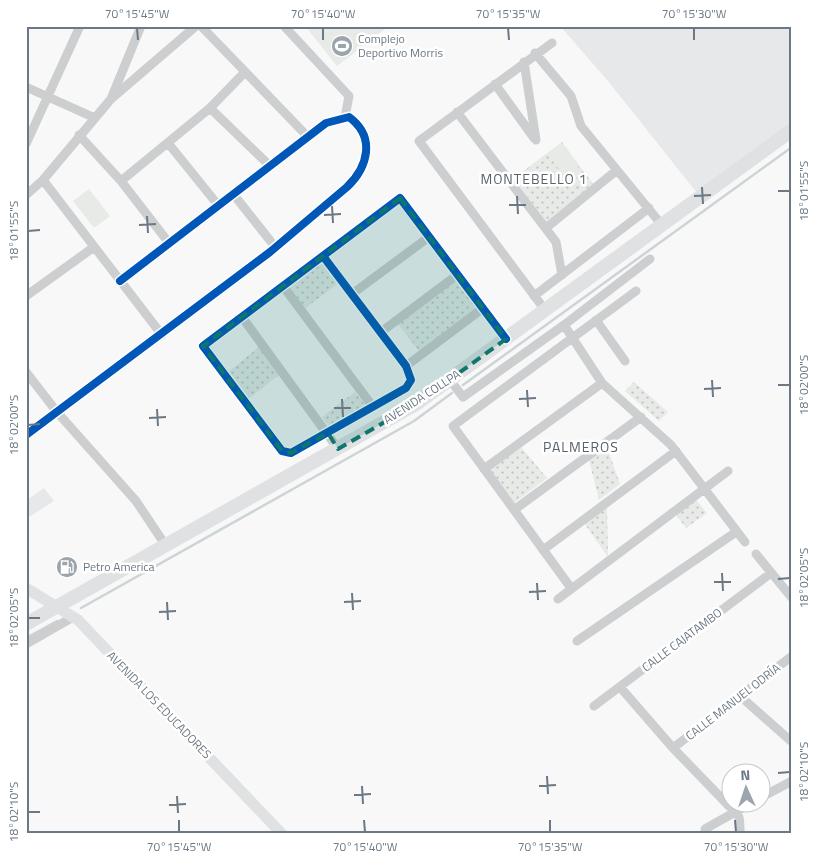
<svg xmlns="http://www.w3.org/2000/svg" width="818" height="860" font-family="'Titillium Web',sans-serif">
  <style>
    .built { fill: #e7e8e9 }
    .grass { fill: url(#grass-dots) }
    .garden { fill: #e7eae6 }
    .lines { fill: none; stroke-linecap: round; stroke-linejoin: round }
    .stream { stroke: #cdd4d6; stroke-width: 2.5 }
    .street { stroke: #cdcecf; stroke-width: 9 }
    .secondary { stroke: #e0e1e2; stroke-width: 11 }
    .primary { stroke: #e0e1e2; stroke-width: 14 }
    .cycleway-casing { stroke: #fff; stroke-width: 11 }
    .cycleway { stroke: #0057b8; stroke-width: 8 }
    .marked { fill: #0f766e; fill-opacity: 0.2; stroke: #0f766e; stroke-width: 4; stroke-dasharray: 10 6; stroke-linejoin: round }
    .ticks { fill: none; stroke: #6b7885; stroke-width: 2 }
    .labels { text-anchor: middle; stroke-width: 5; stroke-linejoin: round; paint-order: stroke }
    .poi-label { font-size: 12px; fill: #6b7885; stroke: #fff; text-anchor: start }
    .street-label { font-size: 12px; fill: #6b7885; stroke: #fff }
    .neighbourhood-label { font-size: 14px; letter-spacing: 1px; fill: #58626b; stroke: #fff }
    .neatline { fill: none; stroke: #6b7885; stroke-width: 2 }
    .ticks-label { font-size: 12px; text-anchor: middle; fill: #6b7885 }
  </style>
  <defs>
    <pattern id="grass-dots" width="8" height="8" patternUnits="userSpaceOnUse" patternTransform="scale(1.25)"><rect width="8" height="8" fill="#e7eae6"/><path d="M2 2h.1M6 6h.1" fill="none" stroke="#bfc2c0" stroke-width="1.8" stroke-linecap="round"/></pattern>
  </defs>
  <rect width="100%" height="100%" fill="#f8f8f8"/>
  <!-- built -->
  <path class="built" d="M560,26h232v100l-95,67 -89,-112z
    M44,488l10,13 -28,18v-18z"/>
  <!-- grass -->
  <path class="grass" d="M562,142l31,42 -47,38 -32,-44z
    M324,262l15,21 -35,26 -16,-22z
    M457,280l20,28 -58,43 -21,-27z
    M259,347l20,28 -32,25 -20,-27z
    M634,382l34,30 -9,9 -34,-30z
    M355,392l11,14 -37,21 -7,-10z
    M521,447l26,31 -34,26 -24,-35z
    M607,447l13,37 -21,16 -10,-40z
    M694,497l13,16 -21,15 -12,-16z
    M607,506l1,51 -24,-34z"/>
  <!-- garden -->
  <path class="garden" d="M305,26h84l-52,40z
    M561,144l21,29 -12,11 -23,-31z
    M89,189l21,27 -16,12 -21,-27z"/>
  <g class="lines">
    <!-- stream -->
    <path class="stream" d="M463,385l329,-238
      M81,608l333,-187 38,-28
      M26,638l31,-17"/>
    <!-- street -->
    <path class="street" d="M201,26l107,111
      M284,26l65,70 -4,21
      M535,53l36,43 10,30 80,98
      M524,62l12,78
      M495,84l39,54
      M26,87l69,31
      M111,99l85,-73
      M210,108l60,58
      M457,112l99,130 6,33
      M79,135l42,46 48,62
      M168,143l50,62
      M26,144l54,-118
      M43,180l68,-81 30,-73
      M121,181l89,-73 35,-36
      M26,195l17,-15 119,155
      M234,195l42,53
      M546,228l71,-58
      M323,256l83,110 5,14 -5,8 -115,65 -9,-2 -79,-105 197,-148 106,141
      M283,286l90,121
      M352,294l77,-57
      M26,296l68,-49
      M534,296l115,-88
      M545,310l-126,-169 133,-98
      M242,317l96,132
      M596,320l29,41
      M564,325l38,58 69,62 74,97
      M381,332l76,-57
      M406,366l76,-57
      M26,372l31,40 79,89 30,45
      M450,380l13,17 101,-72 86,-66
      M26,435l244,-183 77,-65c21,-20 29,-50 2,-70l-23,6 -206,158
      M484,469l118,-86
      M514,510l127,-93
      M543,550l133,-99
      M756,554l36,44
      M571,588l-118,-162 183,-135
      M558,599l170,-128
      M577,641l159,-109
      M26,644l47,-27
      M620,687l53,61 56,58c12,8 11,14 11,28
      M740,696l52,46
      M594,706l177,-133
      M673,748l119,-92
      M760,798l32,-17
      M705,829l48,-27"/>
    <!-- secondary -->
    <path class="secondary" d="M26,588l52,32 204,214"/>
    <!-- primary -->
    <path class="primary" d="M26,624l390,-220 376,-274"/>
    <!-- cycleway casing -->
    <g class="cycleway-casing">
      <path id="cycleway" d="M323,256l83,110 5,14 -5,8 -115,65 -9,-2 -79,-105 197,-148 106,141
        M26,435l244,-183 77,-65c21,-20 29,-50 2,-70l-23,6 -206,158"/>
    </g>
    <!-- cycleway -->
    <use href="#cycleway" class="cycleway"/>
  </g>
  <!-- marked area -->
  <path class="marked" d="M400,198l106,141 -90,65 -78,45 -10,-16 -37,20 -9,-2 -79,-105z"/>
  <!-- ticks -->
  <path class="ticks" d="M137,28l1,12M323,28v12M508,28l1,12M694,28v12M702,187l1,17M778,191h12M517,196l1,18M694,196l17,-1M509,205h17M332,206l1,17M324,215l17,-1M147,216l1,17M139,225l17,-1M28,231l12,-1M712,380l1,17M778,385h12M704,389l17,-1M527,390l1,17M342,399l1,18M519,399l17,-1M334,408h17M157,409l1,17M149,418l17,-1M28,425l12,-1M722,573l1,18M778,579l12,-1M714,582h17M537,583l1,17M529,592l17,-1M352,593l1,17M167,602l1,18M344,602l17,-1M159,612l17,-1M28,618h12M778,773l12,-1M547,776l1,18M362,786l1,18M539,786l17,-1M354,795l17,-1M177,796l1,17M169,805l17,-1M28,812h12M179,820v12M364,820l1,12M550,820v12M735,820l1,12"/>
  <!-- icons -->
  <defs>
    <g id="stadium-disc" transform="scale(1.125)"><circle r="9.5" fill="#9ca5ad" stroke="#fff"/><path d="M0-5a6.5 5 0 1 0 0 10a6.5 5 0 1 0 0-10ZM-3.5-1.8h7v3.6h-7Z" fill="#fff"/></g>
    <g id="fuel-disc" transform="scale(1.125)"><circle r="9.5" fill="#9ca5ad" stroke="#fff"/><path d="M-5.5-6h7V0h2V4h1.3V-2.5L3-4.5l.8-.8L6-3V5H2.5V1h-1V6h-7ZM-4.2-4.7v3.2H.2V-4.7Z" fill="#fff"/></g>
  </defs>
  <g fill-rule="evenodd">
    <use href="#stadium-disc" x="342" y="46"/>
    <use href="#fuel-disc" x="67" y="567"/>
  </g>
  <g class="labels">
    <!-- poi labels -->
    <g class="poi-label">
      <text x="358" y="43">Complejo<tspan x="358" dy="14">Deportivo Morris</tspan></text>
      <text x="83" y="571">Petro America</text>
    </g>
    <!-- street labels -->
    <g class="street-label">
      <text transform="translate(422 397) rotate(-33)" y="4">AVENIDA COLLPA</text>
      <text transform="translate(682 640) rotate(-37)" y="4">CALLE CAJATAMBO</text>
      <text transform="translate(733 702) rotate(-38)" y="4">CALLE MANUEL ODRÍA</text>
      <text transform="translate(159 705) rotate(46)" y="4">AVENIDA LOS EDUCADORES</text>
    </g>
    <!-- neighbourhood labels -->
    <g class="neighbourhood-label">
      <text x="534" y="184">MONTEBELLO 1</text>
      <text x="581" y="452">PALMEROS</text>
    </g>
  </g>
  <!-- border -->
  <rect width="818" height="860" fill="none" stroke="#ffffff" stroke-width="55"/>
  <!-- north arrow -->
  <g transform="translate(746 788) rotate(357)"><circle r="24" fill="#ffffff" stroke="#c4c9ce"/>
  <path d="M0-4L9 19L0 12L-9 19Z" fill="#9ca5ad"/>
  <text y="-8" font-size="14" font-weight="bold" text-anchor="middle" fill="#6b7885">N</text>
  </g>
  <rect x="28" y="28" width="762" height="804" class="neatline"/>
  <g class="ticks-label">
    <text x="137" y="18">70°15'45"W</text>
    <text x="323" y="18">70°15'40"W</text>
    <text x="508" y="18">70°15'35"W</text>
    <text x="694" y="18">70°15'30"W</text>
    <text transform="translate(804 191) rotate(-90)" y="4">18°01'55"S</text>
    <text transform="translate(14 231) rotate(-90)" y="4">18°01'55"S</text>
    <text transform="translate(804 385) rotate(-90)" y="4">18°02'00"S</text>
    <text transform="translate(14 425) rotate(-90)" y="4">18°02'00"S</text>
    <text transform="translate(804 578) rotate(-90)" y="4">18°02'05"S</text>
    <text transform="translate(14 618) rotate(-90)" y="4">18°02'05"S</text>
    <text transform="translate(804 772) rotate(-90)" y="4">18°02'10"S</text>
    <text transform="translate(14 812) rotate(-90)" y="4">18°02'10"S</text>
    <text x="179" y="851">70°15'45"W</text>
    <text x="365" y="851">70°15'40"W</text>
    <text x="550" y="851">70°15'35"W</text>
    <text x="736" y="851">70°15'30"W</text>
  </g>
</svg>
